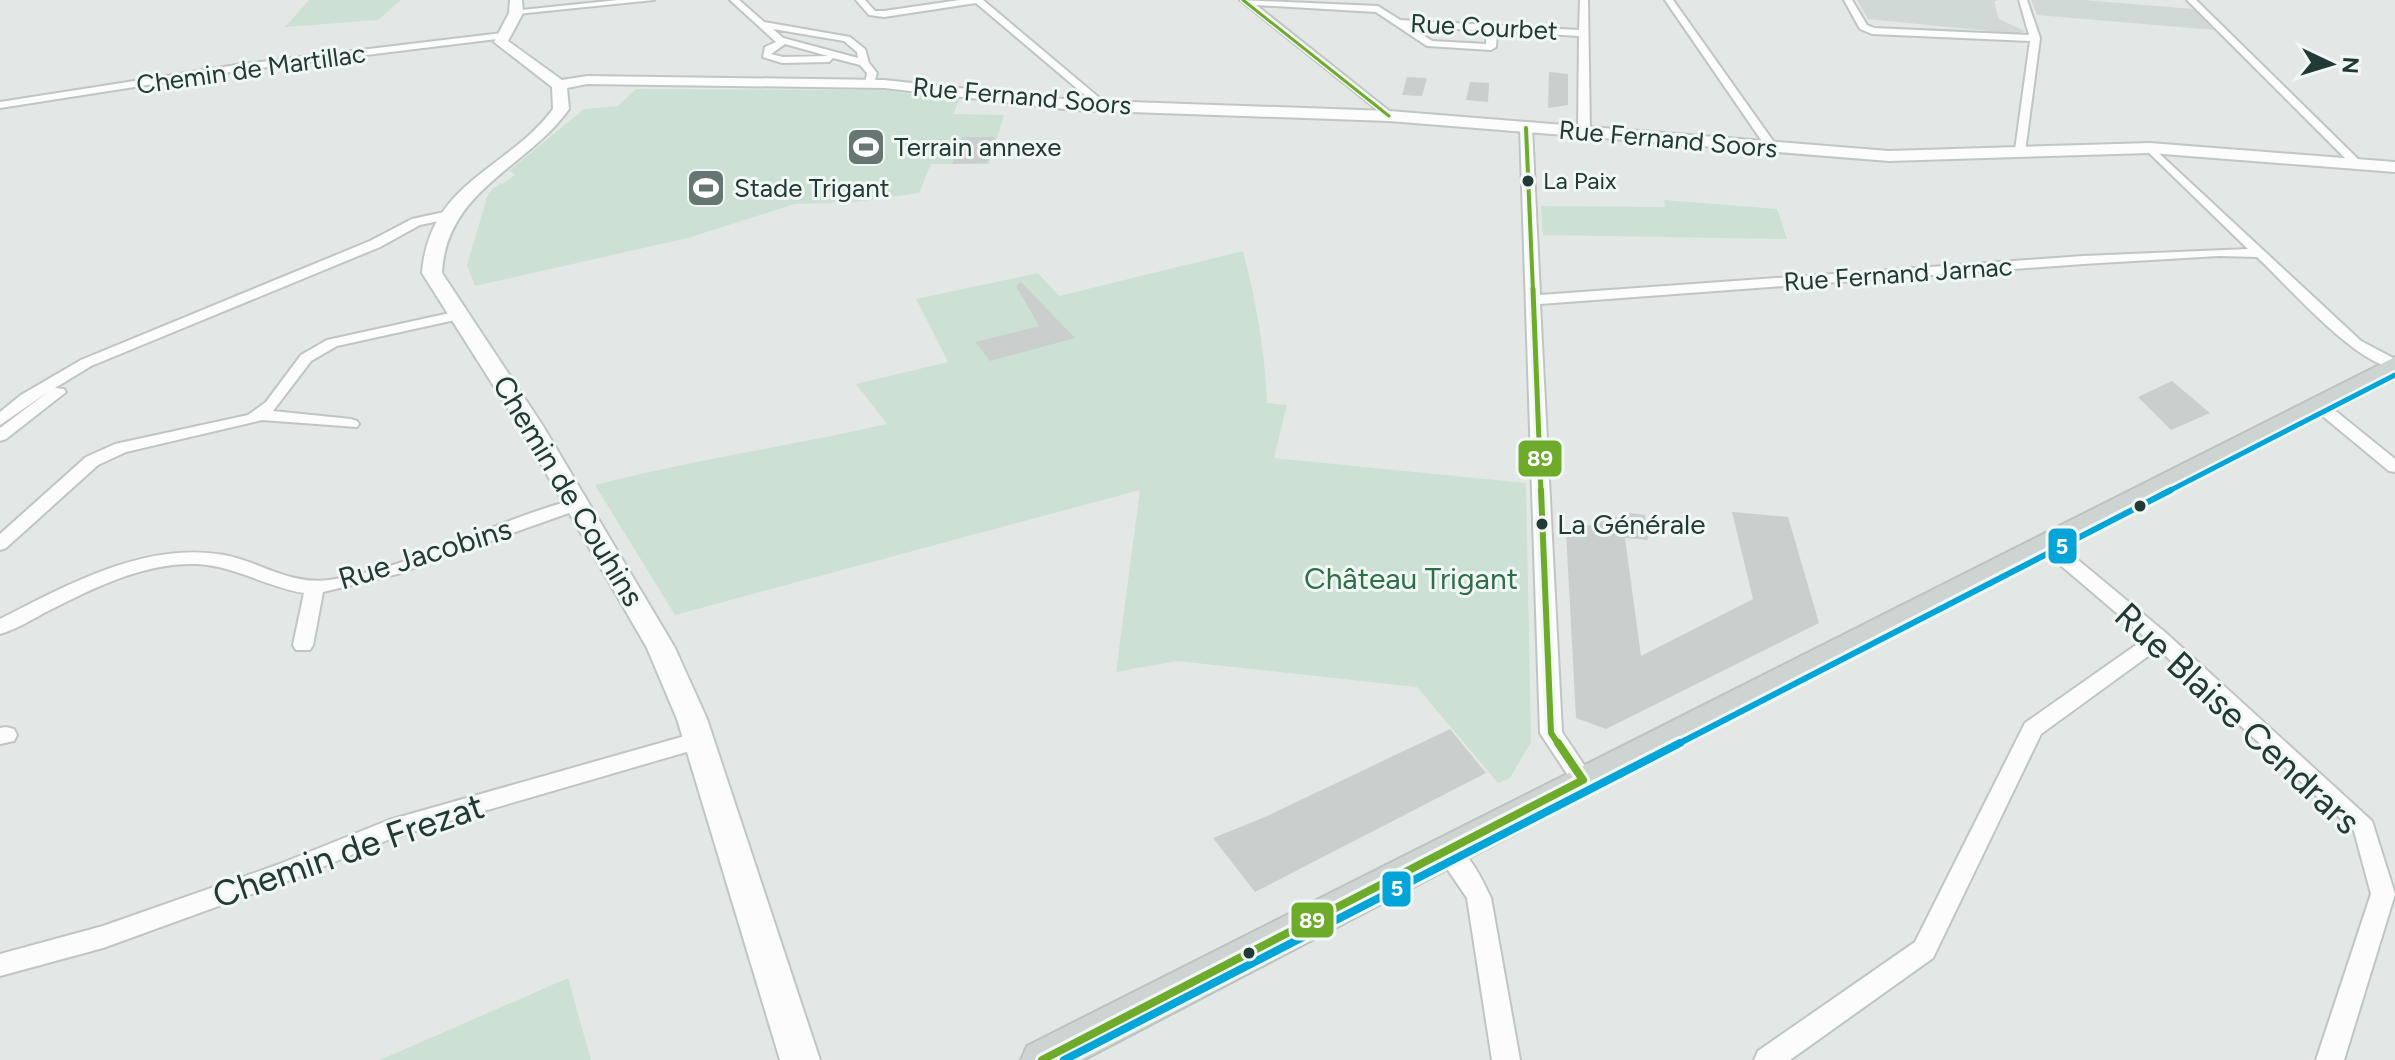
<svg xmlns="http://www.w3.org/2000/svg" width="2395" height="1060" font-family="Figtree,sans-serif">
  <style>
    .built { fill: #d1d9d6 }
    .green { fill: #cce1d3 }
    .building { fill: #cacfcd }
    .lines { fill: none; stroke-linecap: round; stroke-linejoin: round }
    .street-casing { stroke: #c0c5c3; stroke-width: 4 }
    .secondary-casing { stroke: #bfc6c3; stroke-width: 4 }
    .primary-casing { stroke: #bcc4c2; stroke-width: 4 }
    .street { fill: #fbfcfb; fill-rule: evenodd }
    .secondary { fill: #fbfcfb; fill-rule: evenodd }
    .primary { fill: #cdd4d2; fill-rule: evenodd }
    .bus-1-far4-casing { stroke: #f1f7f4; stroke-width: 6 }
    .bus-1-far3-casing { stroke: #f1f7f4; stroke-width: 8 }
    .bus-1-far2-casing { stroke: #f1f7f4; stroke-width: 10 }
    .bus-1-far1-casing { stroke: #f1f7f4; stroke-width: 12 }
    .bus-1-casing { stroke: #f1f7f4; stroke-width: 14 }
    .bus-2-far2-casing { stroke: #f1f7f4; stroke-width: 10 }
    .bus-2-far1-casing { stroke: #f1f7f4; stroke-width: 12 }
    .bus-2-casing { stroke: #f1f7f4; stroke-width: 14 }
    .bus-1-far4 { stroke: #6eab2b; stroke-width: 3 }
    .bus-1-far3 { stroke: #6eab2b; stroke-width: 4 }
    .bus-1-far2 { stroke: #6eab2b; stroke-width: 5 }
    .bus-1-far1 { stroke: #6eab2b; stroke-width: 6 }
    .bus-1 { stroke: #6eab2b; stroke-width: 8 }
    .bus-2-far2 { stroke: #03a5d9; stroke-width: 5 }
    .bus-2-far1 { stroke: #03a5d9; stroke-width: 6 }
    .bus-2 { stroke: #03a5d9; stroke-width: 8 }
    .bus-dot { fill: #223a35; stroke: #f1f7f4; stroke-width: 3 }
    .labels { text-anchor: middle; stroke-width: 6; stroke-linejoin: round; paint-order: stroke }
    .far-bus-label { font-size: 24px; fill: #223a35; stroke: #f1f7f4; text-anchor: start }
    .far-street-label { font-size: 26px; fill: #223a35; stroke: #f1f7f4 }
    .far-poi-label { font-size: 26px; fill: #223a35; stroke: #f1f7f4; text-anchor: start }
    .bus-label { font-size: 28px; fill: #223a35; stroke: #f1f7f4; text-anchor: start }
    .street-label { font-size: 30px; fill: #223a35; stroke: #f1f7f4 }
    .park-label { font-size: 30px; fill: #2e6f4a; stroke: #f1f7f4 }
    .near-street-label { font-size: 36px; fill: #223a35; stroke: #f1f7f4 }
    .line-badge { stroke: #f1f7f4; stroke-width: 3 }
    .badge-label { font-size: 22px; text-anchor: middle; font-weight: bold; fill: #fff }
  </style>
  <rect width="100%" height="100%" fill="#e3e8e6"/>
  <!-- built -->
  <path class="built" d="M1857,0h141l-4,2 5,17 26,12 -6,3 -151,-15z
    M2031,0h53l110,9 20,21 -177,-15z"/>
  <!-- green -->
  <path class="green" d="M309,0h92l-23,20 -93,7z
    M636,89l243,1 81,9 -7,15 51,1 -15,49h-58l-12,29 -63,9 -61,2 -107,34 -213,48 -8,-21 21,-71c8,-10 18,-10 27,-20l-6,-3 75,-62 34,-3z
    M1664,200l113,9 10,30 -244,-4 -2,-29 124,1z
    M1243,251c13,50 22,100 24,152l20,2 -13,53 252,25 5,259 -21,36 -12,5 -81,-96 -240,-26 -61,11 24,-182 -465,125 -80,-130c96,-25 195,-39 292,-61l-31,-40 92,-22 -32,-63 122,-26 21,23z
    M568,978l23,82h-211z"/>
  <!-- building -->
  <path class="building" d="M1549,72l19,2v31l-20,3z
    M1407,77l20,1 -5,18 -20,-1z
    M1470,82l19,1 -1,19 -22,-2z
    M962,137h33l-8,26 -35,1z
    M1021,282l54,56 -85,23 -15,-19 64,-16 -23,-40z
    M2172,381l38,32 -39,17 -33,-33z
    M1732,512l56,5 31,106 -213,106 -30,-11 -10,-186 64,-19 15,2 3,25 -23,-2 16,118 112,-57z
    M1450,729l36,44 -231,119 -42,-54 52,-21z"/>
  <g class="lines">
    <!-- street casing -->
    <g class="street-casing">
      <path id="street" d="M618,0h36l-137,14 -5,-3z
        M730,0h9l25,22 86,15 15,12 4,14 8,10 -3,10 -9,2 2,-12 -7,-8 -27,-7 -4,4 -47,1 -19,-6 2,-10 11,-5zM773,29l71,12 13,11 1,6 -75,-20zM785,44l43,12 -45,1 -12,-3z
        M856,0h9l10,11h9l76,-11h23l126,106 -9,2 -124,-105 -92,14 -15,-2z
        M1240,0l138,6 22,14 179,10 1,-30h8l2,132 -6,3 -6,-3 1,-96 -82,-5 -1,16 -5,3 -64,-4 -51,-34 -120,-7 137,109 1,2 -5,3zM1409,26l78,5 -1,13 -54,-3z
        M1665,0h8l105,148 -2,2h-8z
        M1844,0h8l15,25 7,3 155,7 -10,-35h8l13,38 -15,114 -10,-2 15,-109 -158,-7 -12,-5z
        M2187,0h9l164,161v4h-8z
        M502,33l3,1v4l-262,32 -243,38v-6l243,-38z
        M1526,124l6,3 8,168 543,-39 165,-7 -102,-99 -2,-2 6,-3 211,196 34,18v9c-39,-3 -108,-83 -138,-111l-38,-1 -136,8 -543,40 22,428 32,48 -3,6 -8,3 -8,-3 -35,-53 -20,-606z
        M449,211l6,4 -2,3 -33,7 -40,22 -289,119 -36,22 9,1 2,3 -60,47 -6,2v-13l48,-36 -48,33v-13l21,-17 60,-35 289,-119 42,-22z
        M459,311l5,1v6l-127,28 -26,15 -38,50 78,8 6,2 2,3 -2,3 -95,-7 -136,32 -28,13 -92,83 -6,2v-16l86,-77 29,-13 133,-29 18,-13 35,-47 26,-15z
        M2311,400l26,12 58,47v13l-6,-1 -64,-53 -22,-13z
        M577,499l9,5 -3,4 -186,66 -74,18 -10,53 -3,5h-14l-3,-5 11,-52c-37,-6 -69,-27 -107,-29 -51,-2 -102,23 -147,46 -16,8 -32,19 -50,24v-15c68,-34 145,-78 224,-64 37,7 65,30 105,25 86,-12 164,-60 248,-81z
        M2040,538l26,12 100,83 206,188 23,73 -51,166h-28l55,-166 -17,-63 -196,-182 -117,85 -108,224 -143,102h-36l4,-9 157,-109 110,-219 121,-85 -94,-80 -21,-14 3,-4z
        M6,727l8,2 3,6 -3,6 -14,3v-16z
        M699,732l8,2 3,6 -3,6 -312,91 -102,42 -190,69 -103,28v-22l103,-28 174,-61 112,-45z
        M1447,842c21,6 35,37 44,56l29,162h-28l-25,-162 -32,-47 4,-7z"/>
    </g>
    <!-- secondary casing -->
    <g class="secondary-casing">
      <path id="secondary" d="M510,0h12l1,13 -15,28 54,39 25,-4 297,4 189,20 316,11 500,40 261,-8 245,19v10l-245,-19 -261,8 -500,-40 -316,-11 -189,-22 -297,-4 -20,4 2,21c-42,59 -123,81 -127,164l101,153 132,222 32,71 113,341h-40l-103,-341 -30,-71 -128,-222 -97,-153c7,-91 87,-104 131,-164l-1,-22 -58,-45 15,-29z"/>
    </g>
    <!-- primary casing -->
    <g class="primary-casing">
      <path id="primary" d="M2395,357v16l-1312,687h-62l6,-14z"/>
    </g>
    <!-- street -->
    <use href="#street" class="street"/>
    <!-- secondary -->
    <use href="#secondary" class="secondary"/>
    <!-- primary -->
    <use href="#primary" class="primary"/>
    <!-- bus-1-far4 casing -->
    <g class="bus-1-far4-casing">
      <path id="bus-1-far4" d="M1243,0l146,116"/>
    </g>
    <!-- bus-1-far3 casing -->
    <g class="bus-1-far3-casing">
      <path id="bus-1-far3" d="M1526,128l7,163"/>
    </g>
    <!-- bus-1-far2 casing -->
    <g class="bus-1-far2-casing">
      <path id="bus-1-far2" d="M1533,289l8,203"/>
    </g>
    <!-- bus-1-far1 casing -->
    <g class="bus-1-far1-casing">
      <path id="bus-1-far1" d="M1541,490l10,243 8,12"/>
    </g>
    <!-- bus-1 casing -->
    <g class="bus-1-casing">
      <path id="bus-1" d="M1558,743l25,37
        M1042,1060l541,-280"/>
    </g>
    <!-- bus-2-far2 casing -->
    <g class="bus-2-far2-casing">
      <path id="bus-2-far2" d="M2167,492l228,-117"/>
    </g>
    <!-- bus-2-far1 casing -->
    <g class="bus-2-far1-casing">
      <path id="bus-2-far1" d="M1676,745l495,-255"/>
    </g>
    <!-- bus-2 casing -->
    <g class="bus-2-casing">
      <path id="bus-2" d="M1064,1060l616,-317"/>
    </g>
    <!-- bus-1-far4 -->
    <use href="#bus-1-far4" class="bus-1-far4"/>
    <!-- bus-1-far3 -->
    <use href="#bus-1-far3" class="bus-1-far3"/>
    <!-- bus-1-far2 -->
    <use href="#bus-1-far2" class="bus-1-far2"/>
    <!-- bus-1-far1 -->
    <use href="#bus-1-far1" class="bus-1-far1"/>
    <!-- bus-1 -->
    <use href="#bus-1" class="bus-1"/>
    <!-- bus-2-far2 -->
    <use href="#bus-2-far2" class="bus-2-far2"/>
    <!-- bus-2-far1 -->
    <use href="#bus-2-far1" class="bus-2-far1"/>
    <!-- bus-2 -->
    <use href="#bus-2" class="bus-2"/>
  </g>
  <!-- icons -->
  <defs>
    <g id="stadium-square" transform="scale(2)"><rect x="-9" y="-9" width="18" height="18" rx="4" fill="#667773" stroke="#f1f7f4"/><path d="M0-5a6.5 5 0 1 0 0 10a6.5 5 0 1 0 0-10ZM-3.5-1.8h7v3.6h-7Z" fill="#fff"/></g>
  </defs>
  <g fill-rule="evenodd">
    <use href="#stadium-square" x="866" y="147"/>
    <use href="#stadium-square" x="706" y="188"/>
  </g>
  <!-- markers -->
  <g class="bus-dot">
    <circle cx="1528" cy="181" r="7"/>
    <circle cx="2140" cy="506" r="7"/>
    <circle cx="1542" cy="524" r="7"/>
    <circle cx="1249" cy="953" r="7"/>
  </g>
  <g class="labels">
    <!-- far-bus labels -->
    <g class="far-bus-label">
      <text x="1543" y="189">La Paix</text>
    </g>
    <!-- far-street labels -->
    <g class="far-street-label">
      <text transform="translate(1484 27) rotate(3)" y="9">Rue Courbet</text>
      <text transform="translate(251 69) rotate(-8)" y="9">Chemin de Martillac</text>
      <text transform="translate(1022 96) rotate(5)" y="9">Rue Fernand Soors</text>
      <text transform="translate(1668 139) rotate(5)" y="9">Rue Fernand Soors</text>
      <text transform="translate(1898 274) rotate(-4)" y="9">Rue Fernand Jarnac</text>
    </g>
    <!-- far-poi labels -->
    <g class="far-poi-label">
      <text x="894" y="156">Terrain annexe</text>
      <text x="734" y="197">Stade Trigant</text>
    </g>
    <!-- bus labels -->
    <g class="bus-label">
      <text x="1557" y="534">La Générale</text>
    </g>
    <!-- street labels -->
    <g class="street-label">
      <text transform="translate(568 491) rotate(59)" y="10">Chemin de Couhins</text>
      <text transform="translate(425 554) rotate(-17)" y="10">Rue Jacobins</text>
    </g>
    <!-- park labels -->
    <g class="park-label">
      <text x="1411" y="589">Château Trigant</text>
    </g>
    <!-- near-street labels -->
    <g class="near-street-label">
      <text transform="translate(2238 718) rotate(43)" y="13">Rue Blaise Cendrars</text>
      <text transform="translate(348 850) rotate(-19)" y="13">Chemin de Frezat</text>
    </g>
  </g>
  <g class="line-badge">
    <rect x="1517" y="439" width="46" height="39" rx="8" fill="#6eab2b"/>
    <rect x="2047" y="527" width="31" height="38" rx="8" fill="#03a5d9"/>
    <rect x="1381" y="870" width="31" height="38" rx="8" fill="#03a5d9"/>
    <rect x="1290" y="901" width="45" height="38" rx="8" fill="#6eab2b"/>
  </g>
  <g class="badge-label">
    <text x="1540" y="466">89</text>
    <text x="2062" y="554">5</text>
    <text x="1397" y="896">5</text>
    <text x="1312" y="928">89</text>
  </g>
  <!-- north arrow -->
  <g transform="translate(2331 64) rotate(94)" stroke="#f1f7f4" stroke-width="6" paint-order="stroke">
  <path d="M0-6L14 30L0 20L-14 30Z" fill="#223a35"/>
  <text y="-12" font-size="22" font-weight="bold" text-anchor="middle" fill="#223a35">N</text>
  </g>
</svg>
